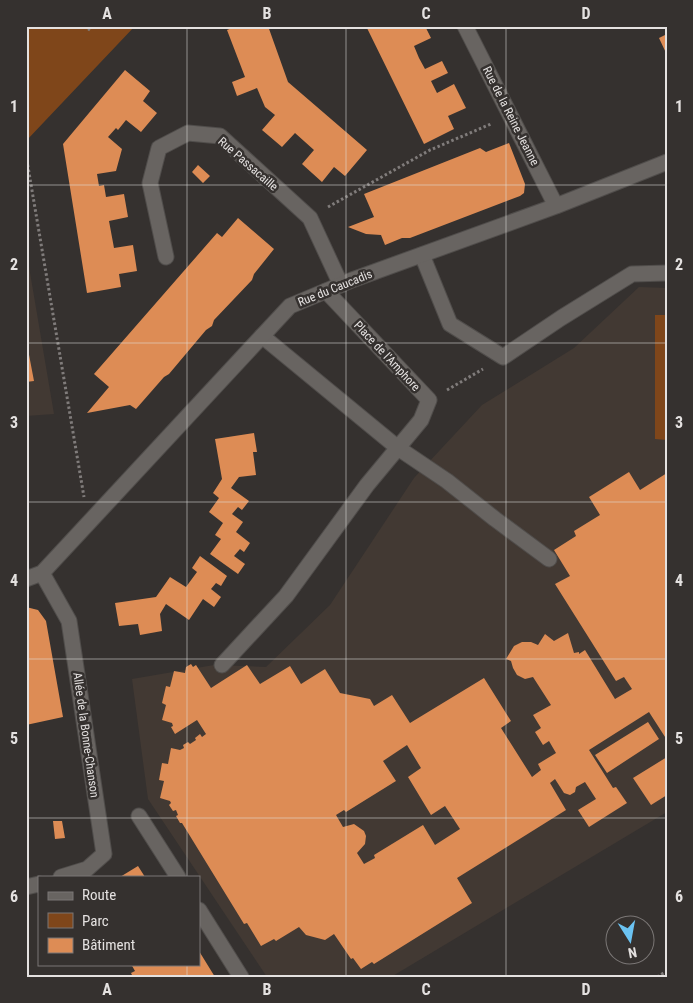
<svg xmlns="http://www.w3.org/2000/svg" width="693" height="1003" font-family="'Roboto Condensed',sans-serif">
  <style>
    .built { fill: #423933 }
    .green { fill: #7f461a }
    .building { fill: #dd8c55; fill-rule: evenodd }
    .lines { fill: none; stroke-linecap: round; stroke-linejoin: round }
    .lane-casing { stroke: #504d4b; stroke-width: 17 }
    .street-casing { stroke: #504d4b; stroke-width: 17 }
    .path { stroke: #807c7b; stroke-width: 3; stroke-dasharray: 2.5 2.5; stroke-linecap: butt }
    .lane { stroke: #686461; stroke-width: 15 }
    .street { stroke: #686461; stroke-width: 15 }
    .grid { fill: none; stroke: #e4e1e0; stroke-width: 1; stroke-opacity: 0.55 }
    .labels { text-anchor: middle; stroke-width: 5; stroke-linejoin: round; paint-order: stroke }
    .street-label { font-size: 12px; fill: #e4e1e0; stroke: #35312f }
    .neatline { fill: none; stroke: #e4e1e0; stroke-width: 2 }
    .grid-label { font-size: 16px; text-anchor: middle; font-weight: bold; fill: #e4e1e0 }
  </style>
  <rect width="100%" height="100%" fill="#35312f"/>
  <!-- built -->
  <path class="built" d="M26,249l28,165 -28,2z
    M639,287l28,1v524l-276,165h-124l-119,-178 -16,-120 82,-14 52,2 64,-62 84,-127 68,-73 92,-57z"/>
  <!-- green -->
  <path class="green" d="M26,26h109l-109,115z
    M655,315h12v125l-12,-1z"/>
  <!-- building -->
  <path class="building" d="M237,26h31l20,56 79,68 -22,26 -11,-9 -12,15 -20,-18 12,-14 -19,-17 -13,14 -20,-17 13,-15 -10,-8 -8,-19 -20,8 -5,-14 13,-5 -18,-47z
    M366,26h59l6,12 -17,8 5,12 6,11 17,-8 6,12 -17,8 6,12 17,-9 12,24 -18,8 6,13 -30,15z
    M667,34v21l-8,-17z
    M125,70l25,21 -7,10 14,12 -16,19 -15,-12 -8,10 -2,-2 -8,9 14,12 -6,22 -19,3 2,12 5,-1 2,12 18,-3 4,23 -19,4 5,27 19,-3 4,26 -18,3 2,13 -34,6 -24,-149z
    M509,143l16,41 -1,9 -4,3 -110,42h-8l-17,7 -4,-10 -15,-1 -18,-7 26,-10 -10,-23 116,-46 6,4z
    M198,165l12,11 -7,7 -11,-11z
    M238,218l36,31 -20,25 -2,6 -38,40 -2,6 -6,4 -37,44 -5,3 -28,32 -6,-4 -43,8 22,-26 -15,-13 123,-141 5,4z
    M26,339l8,42 -8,1z
    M254,433l3,19h-4l3,23 -17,2 -8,11 18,13 -7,9 -4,-3 -6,7 11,8 -7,10 14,11 -6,9 -4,-3 -6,7 11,8 -7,10 -28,-20 11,-15 -6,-4 8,-12 -14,-11 10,-14 -6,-5 9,-14 -7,-40z
    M629,472l11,18 27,-17v267l-18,-28 -60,38 24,38 3,-1 11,16 -38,24 -11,-17 18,-11 -11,-17 -9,5 -1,5 -5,3 -6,-2 -9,-14 -5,4 16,27 -109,68 15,25 -98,61 -2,-2 -11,7 -8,-11 -2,1 -17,-25 -9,6 -19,-5 -7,-8 -23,14 -2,-2 -13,7 -14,-23 -3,1 -62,-101h-2l-4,-7 2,-1 -2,-5 -3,1 -4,-6 2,-2 -1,-2 -10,-3 4,-17 -5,-1 3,-17 6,1 3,-16 9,2 4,-2 -1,-3 5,-3 2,2 6,-4 -1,-2 5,-4 2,3 4,-3 -9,-14 -22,14 -4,-7 2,-1 -1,-3 -10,-3 4,-15 -4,-2 4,-17 4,1 4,-16 11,2 1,-6 5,-3 2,3 3,-2 15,23 36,-23 13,19 30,-18 11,18 24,-15 15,24 30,6 4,7 18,-11 18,28 74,-45 27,43 -10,7 31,49 9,-7 -3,-6 18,-11 -7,-12 -6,4 -8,-13 6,-4 -8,-13 18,-10 -18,-28 -8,2 -8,-4 -4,-7 -2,-7 -5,-2 8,-13 8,-4h9l7,3 7,-11 9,7 14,-8 6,20 5,-1v2l6,-4 30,49 17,-10 -8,-12 -8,4 -61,-97 15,-8 -16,-26 22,-14 -2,-5 26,-16 -11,-18zM407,745l14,23 -13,9 23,38 14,-9 15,23 -25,16 -12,-20 -49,30 1,3 -11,6 -7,-11 8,-9 1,-8 -2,-5 -10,-7 -11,3 -7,-12 8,-5 2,2 50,-31 -13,-20z
    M200,556l27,20 -6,10 -5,-3 -5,6 10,8 -7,10 -11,-8 -14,21 -23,-16 -6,10 2,17 -22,4 -2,-11 -19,2 -4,-23 41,-6 14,-20 16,10 11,-15 -5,-4z
    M26,607l12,3 8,11 17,96 -37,8z
    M648,722l11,17 -52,34 -12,-18z
    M667,757v38l-16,10 -18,-27z
    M53,821h9l3,17 -10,1z
    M138,866l7,11h-25z
    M199,951l16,26h-82l-2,-4 4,-2 -4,-7h68z"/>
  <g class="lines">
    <!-- lane casing -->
    <g class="lane-casing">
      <path id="lane" d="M422,255l28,69 53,33 58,-39 71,-44 35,-1
        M166,257l-16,-74 9,-35 29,-15 32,3 90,82 31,67
        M262,336l136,112 49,33 48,38 54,40
        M222,665l64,-69 81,-111 54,-65 8,-20 -103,-109
        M139,816l39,61
        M199,910l42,67"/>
    </g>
    <!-- street casing -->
    <g class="street-casing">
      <path id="street" d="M465,26l91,180
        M42,573l27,48 35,233 -17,15 -26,8
        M26,579l16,-6 248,-267 62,-26 204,-74 111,-44
        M26,887l13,-3"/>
    </g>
    <!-- path -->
    <path class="path" d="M84,26l6,4
      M26,155l58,342
      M328,207l102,-57 61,-26
      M447,390l36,-21
      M657,977l10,-6"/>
    <!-- lane -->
    <use href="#lane" class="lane"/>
    <!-- street -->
    <use href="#street" class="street"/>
  </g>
  <!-- grid -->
  <path class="grid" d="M187,26v851M346,26v951M506,26v951M26,185h641M26,343h641M26,502h641M26,659h641M26,818h641M187,964v13"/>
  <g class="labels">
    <!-- street labels -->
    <g class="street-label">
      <text transform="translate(511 116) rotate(63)" y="4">Rue de la Reine Jeanne</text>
      <text transform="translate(248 164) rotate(41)" y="4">Rue Passacaille</text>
      <text transform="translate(335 288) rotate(-22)" y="4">Rue du Caucadis</text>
      <text transform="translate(387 356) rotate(47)" y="4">Place de l'Amphore</text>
      <text transform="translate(86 735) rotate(82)" y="4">Allée de la Bonne-Chanson</text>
    </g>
  </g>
  <!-- border -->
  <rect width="693" height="1003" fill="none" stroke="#35312f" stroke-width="55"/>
  <!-- legend -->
  <rect x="38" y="876" width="162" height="90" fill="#35312f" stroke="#7b7776"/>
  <rect x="48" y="892" width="25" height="8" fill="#686461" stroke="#7b7776"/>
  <text x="82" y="900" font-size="15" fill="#e4e1e0">Route</text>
  <rect x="48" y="913" width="25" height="15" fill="#7f461a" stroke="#7b7776"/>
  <text x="82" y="926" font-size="15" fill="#e4e1e0">Parc</text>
  <rect x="48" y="938" width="25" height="15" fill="#dd8c55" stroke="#7b7776"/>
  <text x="82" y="950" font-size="15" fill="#e4e1e0">Bâtiment</text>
  <!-- north arrow -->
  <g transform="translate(630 940) rotate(169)"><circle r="24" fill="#35312f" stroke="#7b7776"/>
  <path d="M0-4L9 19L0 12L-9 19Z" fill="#6bc3f2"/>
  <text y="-8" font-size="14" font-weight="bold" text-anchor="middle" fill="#e4e1e0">N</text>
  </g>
  <rect x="28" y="28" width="638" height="948" class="neatline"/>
  <g class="grid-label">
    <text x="107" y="19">A</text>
    <text x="267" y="19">B</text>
    <text x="426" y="19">C</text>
    <text x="586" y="19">D</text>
    <text x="14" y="112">1</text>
    <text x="679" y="112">1</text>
    <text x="14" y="270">2</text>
    <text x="679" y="270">2</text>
    <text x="14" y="428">3</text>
    <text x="679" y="428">3</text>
    <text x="14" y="586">4</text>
    <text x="679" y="586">4</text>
    <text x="14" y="744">5</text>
    <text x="679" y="744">5</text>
    <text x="14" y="902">6</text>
    <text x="679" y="902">6</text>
    <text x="107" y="995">A</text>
    <text x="267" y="995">B</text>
    <text x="426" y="995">C</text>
    <text x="586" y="995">D</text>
  </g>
</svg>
